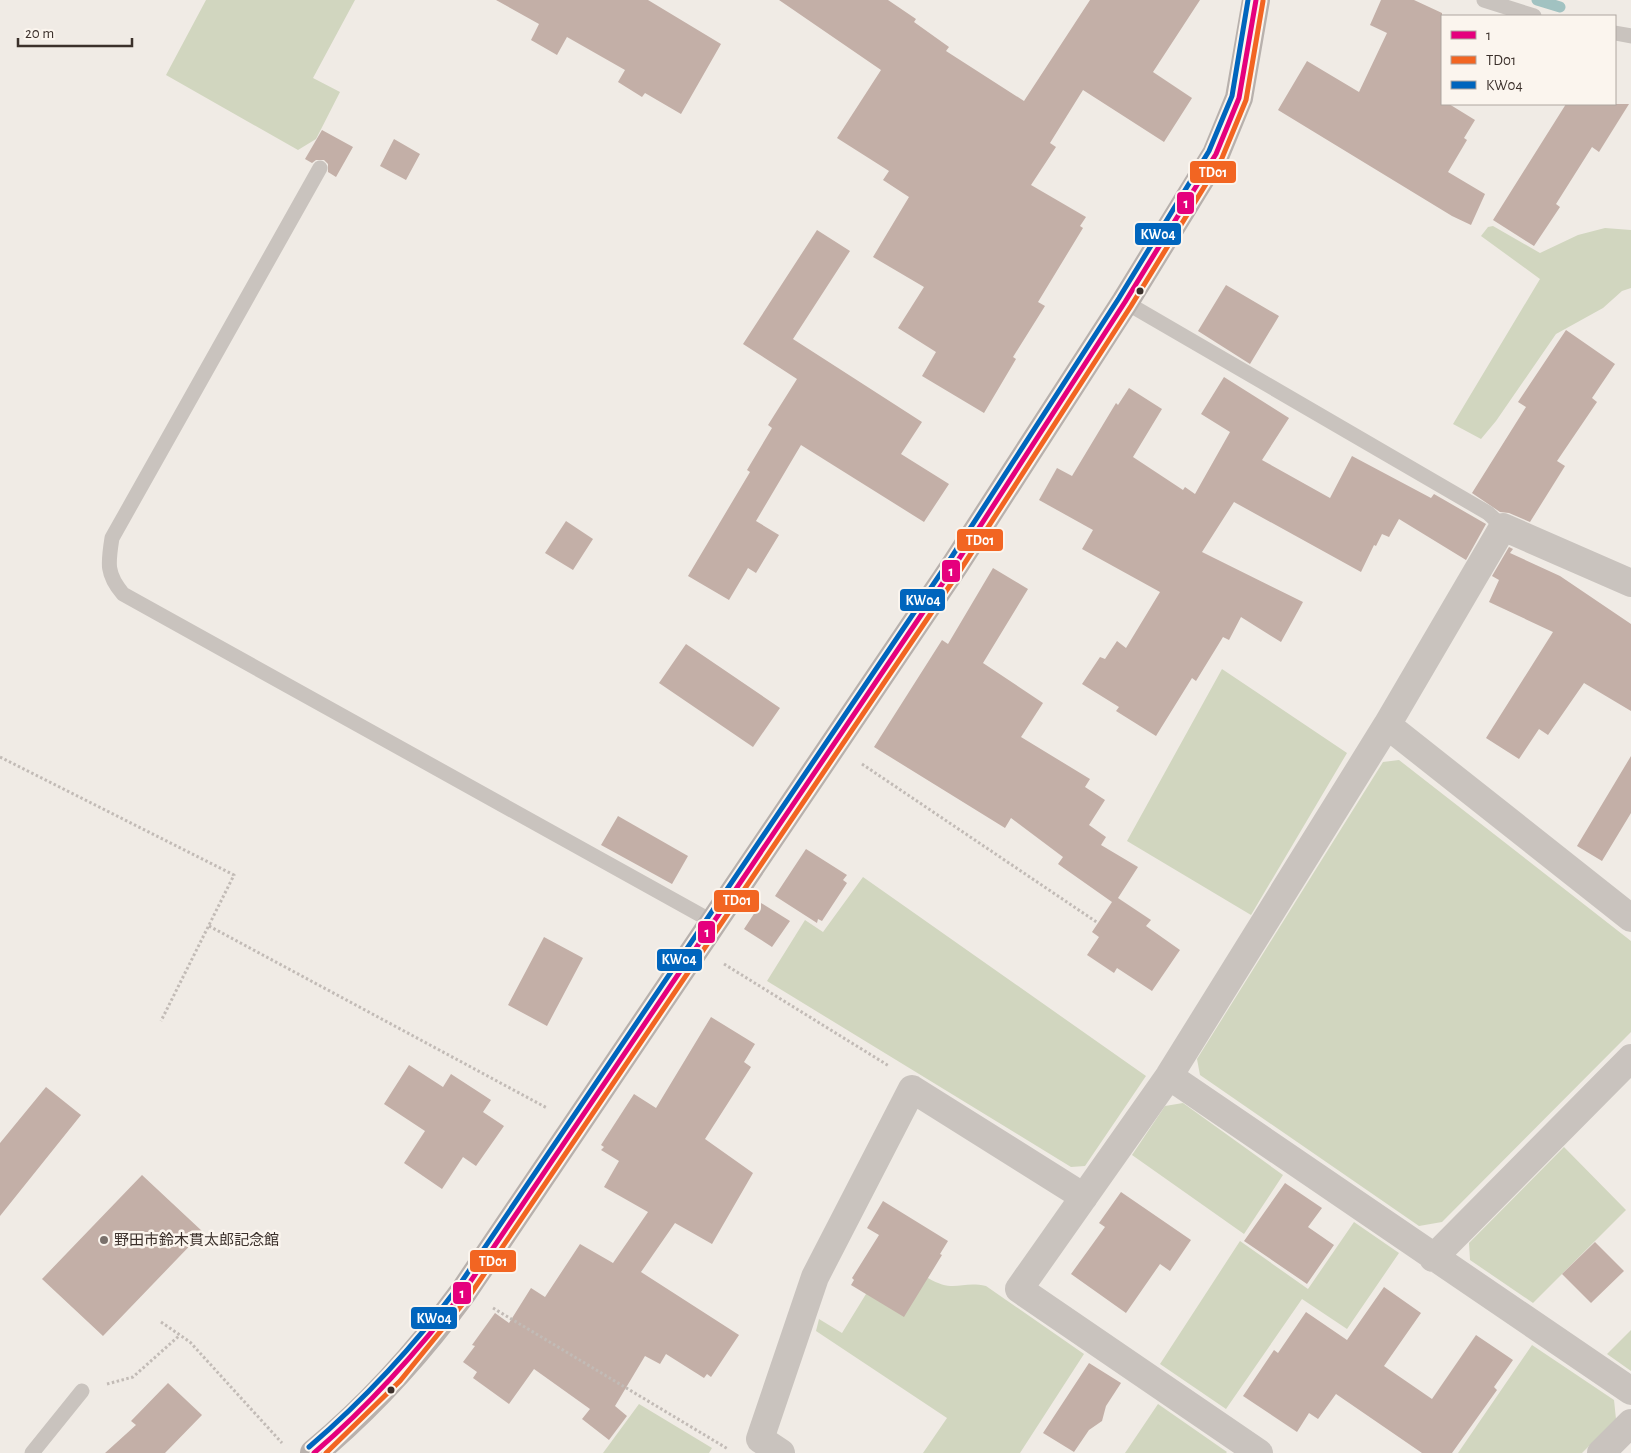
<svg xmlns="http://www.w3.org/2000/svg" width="1631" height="1453" font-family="'Alegreya Sans','Noto Sans JP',sans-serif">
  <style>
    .green { fill: #d1d6bf }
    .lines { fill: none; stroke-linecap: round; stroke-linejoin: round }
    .stream { stroke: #a1c2c1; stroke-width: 11 }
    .building { fill: #c3afa7 }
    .path { stroke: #c2bbb6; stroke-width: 3; stroke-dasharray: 2.5 2.5; stroke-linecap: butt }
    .lane { stroke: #c9c3be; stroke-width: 15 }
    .street { stroke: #c9c3be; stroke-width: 28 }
    .primary { stroke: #b8b1ad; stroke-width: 28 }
    .bus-1-casing { stroke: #fbf5ee; stroke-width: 9 }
    .bus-2-casing { stroke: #fbf5ee; stroke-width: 9 }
    .bus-3-casing { stroke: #fbf5ee; stroke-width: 9 }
    .bus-1 { stroke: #e5007d; stroke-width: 5 }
    .bus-2 { stroke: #f26522; stroke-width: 5 }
    .bus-3 { stroke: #0065bd; stroke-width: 5 }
    .bus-dot { fill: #3b302b; stroke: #fbf5ee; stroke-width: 2 }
    .poi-dot { fill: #7a716c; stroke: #fbf5ee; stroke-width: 2 }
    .labels { text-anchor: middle; stroke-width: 5; stroke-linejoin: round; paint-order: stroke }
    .poi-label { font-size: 15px; fill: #3b302b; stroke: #fbf5ee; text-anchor: start }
    .line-badge { stroke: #fbf5ee; stroke-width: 2 }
    .badge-label { font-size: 14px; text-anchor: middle; font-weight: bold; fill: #fff }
  </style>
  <rect width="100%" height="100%" fill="#f0ebe5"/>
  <!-- green -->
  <path class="green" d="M206,0h149l-42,78 27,14 -24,47 -18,11 -132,-75z
    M1493,226l47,27 38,-18 27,-7 26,2v58l-9,3 -19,17 -47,26 -60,87 -15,18 -28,-15 87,-145 -59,-43 7,-9z
    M1222,669l125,84 -96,162 -124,-74z
    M1399,760l232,181v91l-189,190 -23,4 -219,-151 -3,-16 186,-297z
    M863,877l283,199 -61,90 -14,1 -304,-186 38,-61 18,12z
    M1183,1103l100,72 -39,59 -112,-79 33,-49z
    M1564,1147l62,63 -93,93 -63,-43 -1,-17z
    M1354,1222l45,31 -52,76 -45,-30 -76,110 -66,-45 80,-123 68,48z
    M928,1278c27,16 33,2 58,8l98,68 -64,99h-97l24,-35 -131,-87 3,-12 23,14 24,-39z
    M1631,1330v41l-24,-17z
    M1532,1345l82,55 2,19 -34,34h-124z
    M639,1404l73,44 -3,5h-106z
    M1158,1404l69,48 -1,1h-101z"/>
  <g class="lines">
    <!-- stream -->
    <path class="stream" d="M1537,0l23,7"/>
  </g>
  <!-- building -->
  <path class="building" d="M496,0h152l73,44 -40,70 -36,-21 -3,4 -24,-15 7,-12 -58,-33 -10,18 -26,-15 8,-16z
    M779,0h109l28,19 -2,3 35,25 -3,4 78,50 66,-101h110l-47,72 39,26 -28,44 -81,-52 -33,53 6,4 -25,38 55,32 -6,9 3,2 -45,74 7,4 -32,51 3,2 -32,54 -62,-37 14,-24 -38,-24 26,-41 -51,-30 36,-60 -26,-17 6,-9 -52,-33 44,-68z
    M1381,0h33l28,13v91h7l26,16 -11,18 3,2 -19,32 37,22 -14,31 -19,-9 -174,-106 29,-49 52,31 28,-59 -17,-8z
    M1566,104h63l-30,48 -7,-5 -36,57 4,3 -26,39 -41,-26z
    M322,130l31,17 -17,30 -8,-5v-8l-4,-4h-8l-4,3 -7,-4z
    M394,139l26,15 -14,26 -26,-14z
    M817,230l33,21 -57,88 129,83 -21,32 48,30 -25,38 -123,-77 -45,76 23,14 -23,38 -8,-5 -19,32 -41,-24 62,-104 -3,-2 25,-42 -4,-3 29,-46 -54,-35z
    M1226,285l53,31 -29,48 -52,-33z
    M1566,330l49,34 -23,34 5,4 -40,59 8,5 -35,56 -21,-9 -9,-1 -28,-19 54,-86 -8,-5z
    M1224,377l65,41 -27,42 68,38 22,-42 79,42 3,-4 52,30 -20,36 -67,-41 -10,18 -7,-3 -6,12 -2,-1 -13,27 -127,-70 -32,50 101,50 -22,40 -40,-25 -12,23 -6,-3 -27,44 -4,-3 -36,58 -40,-25 3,-4 -37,-23 18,-27 5,2 12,-18 9,7 34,-56 -78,-43 11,-19 -54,-30 18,-32 15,8 44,-73 2,2 11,-17 33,21 -29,48 50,33 2,-3 10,7 35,-62 -29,-18z
    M566,521l27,18 -20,31 -28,-17z
    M1509,547l4,2 -3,4 50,23 71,48v87l-47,-28 -36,52 -9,-6 -20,30 -33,-21 67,-106 -64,-30 10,-22 -7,-4z
    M993,568l35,21 -45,74 60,40 -22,34 69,42 -5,8 20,13 -16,25 17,12 -5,8 37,22 -20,31 33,22 -5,6 34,24 -28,41 -35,-23 -3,5 -27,-18 12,-18 -7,-5 20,-30 -54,-38 5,-7 -52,-39 -6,10 -131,-81 68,-107 6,4z
    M686,644l94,64 -27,39 -94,-64z
    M1631,756v57l-29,48 -25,-15z
    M618,816l70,40 -16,28 -71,-39z
    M806,849l41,26 -4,5 4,3 -25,38 -4,-2 -1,4 -42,-27z
    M761,903l29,18 -18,26 -28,-18z
    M544,937l39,21 -36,68 -39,-21z
    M711,1017l44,27 -11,18 7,5 -46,72 48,34 -41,71 -37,-21 -34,49 98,63 -28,42 -4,-3 -3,4 -38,-24 -6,10 -15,-8 -30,50 12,10 -18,24 -27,-21 8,-10 -56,-40 -25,35 -36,-26 4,-6 -14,-10 12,-16 -3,-1 23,-32 14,10 22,-35 14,9 35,-53 33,19 35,-51 -44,-25 15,-26 -18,-11 3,-3 -3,-2 33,-51 22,14z
    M409,1065l34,22 8,-13 40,26 -8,12 21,14 -28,40 -13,-9 -21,32 -38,-26 21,-32 -41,-27z
    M46,1087l35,28 -81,101v-73z
    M142,1175l61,57 -100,104 -61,-57z
    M1285,1183l37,25 -14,19 26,18 -27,39 -63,-43z
    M1121,1192l70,48 -21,31 -10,-7 -34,49 -55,-39 34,-47 -6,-4z
    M883,1201l65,40 -8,13 2,1 -38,62 -53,-32 3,-5 -2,-2 27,-43 -12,-7z
    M1595,1242l29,29 -33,32 -29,-29z
    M1384,1287l37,26 -37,53 48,33 44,-64 37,25 -19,27 3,3 -45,63h-30l-86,-59 -18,25 -9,-6 -12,19 -54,-36 31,-46 4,3 28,-41 41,28z
    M1089,1363l32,20 -15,23 -4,15 -13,9 -15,22 -31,-19z
    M168,1383l34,32 -37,38h-60l31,-28 -5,-4z"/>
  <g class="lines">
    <!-- path -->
    <path class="path" d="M0,757l234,118 -73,146
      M862,764l236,159
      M209,926l338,182
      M724,964l165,102
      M493,1308l235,141
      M161,1322l29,20 92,101
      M107,1384l26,-7 47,-42"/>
    <!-- lane -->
    <path class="lane" d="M1484,0l50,16
      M1615,33l16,3
      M320,168l-208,370c-4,25 -6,36 11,56l592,329
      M1125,302l363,211 15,14
      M32,1453l50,-62"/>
    <!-- street -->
    <path class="street" d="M1387,725l244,193
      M1169,1076l462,315
      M1433,1258l198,-200
      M781,1453l-21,-14 55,-162 97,-188 172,108
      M1259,1453l-240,-164 150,-213 218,-351 116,-198 128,56
      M1601,1453l30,-30"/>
    <!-- primary -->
    <path class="primary" d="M314,1453c58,-48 106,-102 150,-162l491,-726 170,-263 91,-148 23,-56 17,-98"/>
    <!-- bus-1 casing -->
    <g class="bus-1-casing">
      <path id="bus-1" d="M314,1453c57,-49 105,-103 150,-162l491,-726 170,-263 91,-148 23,-56 17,-98"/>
    </g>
    <!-- bus-2 casing -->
    <g class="bus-2-casing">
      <path id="bus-2" d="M326,1453l74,-72 70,-86 491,-726 170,-263 91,-148 24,-58 17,-99"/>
    </g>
    <!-- bus-3 casing -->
    <g class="bus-3-casing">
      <path id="bus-3" d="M309,1447c56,-48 105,-101 149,-160l491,-726 170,-263 90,-147 23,-55 16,-96"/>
    </g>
    <!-- bus-1 -->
    <use href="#bus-1" class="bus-1"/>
    <!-- bus-2 -->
    <use href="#bus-2" class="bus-2"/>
    <!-- bus-3 -->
    <use href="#bus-3" class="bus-3"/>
  </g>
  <!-- markers -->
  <g class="bus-dot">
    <circle cx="1140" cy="291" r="4.5"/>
    <circle cx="391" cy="1390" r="4.5"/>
  </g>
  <circle class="poi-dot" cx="104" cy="1240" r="5"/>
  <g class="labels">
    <!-- poi labels -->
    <g class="poi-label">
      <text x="114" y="1245">野田市鈴木貫太郎記念館</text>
    </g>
  </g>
  <g class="line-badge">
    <rect x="1189" y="160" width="48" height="24" rx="5" fill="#f26522"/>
    <rect x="1176" y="191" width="19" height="24" rx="5" fill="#e5007d"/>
    <rect x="1134" y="222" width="48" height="24" rx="5" fill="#0065bd"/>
    <rect x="956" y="528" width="48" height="24" rx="5" fill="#f26522"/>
    <rect x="941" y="559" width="20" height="24" rx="5" fill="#e5007d"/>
    <rect x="899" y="588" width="47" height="24" rx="5" fill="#0065bd"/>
    <rect x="713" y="889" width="47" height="24" rx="5" fill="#f26522"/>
    <rect x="697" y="920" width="19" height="24" rx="5" fill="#e5007d"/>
    <rect x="656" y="948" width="47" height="24" rx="5" fill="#0065bd"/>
    <rect x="469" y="1249" width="48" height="24" rx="5" fill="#f26522"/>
    <rect x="452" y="1281" width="20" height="24" rx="5" fill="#e5007d"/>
    <rect x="410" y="1306" width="48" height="24" rx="5" fill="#0065bd"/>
  </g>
  <g class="badge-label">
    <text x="1213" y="177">TD01</text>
    <text x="1186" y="208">1</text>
    <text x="1158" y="239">KW04</text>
    <text x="980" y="545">TD01</text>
    <text x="951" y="576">1</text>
    <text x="923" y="605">KW04</text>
    <text x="737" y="905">TD01</text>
    <text x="707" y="937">1</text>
    <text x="679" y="964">KW04</text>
    <text x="493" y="1266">TD01</text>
    <text x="462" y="1298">1</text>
    <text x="434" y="1323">KW04</text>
  </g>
  <!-- legend -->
  <rect x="1441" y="15" width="175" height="90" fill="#fbf5ee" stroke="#aea6a0"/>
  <rect x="1451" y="31" width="25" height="8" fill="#e5007d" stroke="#aea6a0"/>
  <text x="1486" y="40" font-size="15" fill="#3b302b">1</text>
  <rect x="1451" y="56" width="25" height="8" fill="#f26522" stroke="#aea6a0"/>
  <text x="1486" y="65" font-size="15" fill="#3b302b">TD01</text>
  <rect x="1451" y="81" width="25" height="8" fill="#0065bd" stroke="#aea6a0"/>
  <text x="1486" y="90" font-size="15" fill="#3b302b">KW04</text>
  <!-- scale -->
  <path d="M18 38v8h114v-8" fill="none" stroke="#3b302b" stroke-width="2.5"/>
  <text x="25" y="38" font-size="15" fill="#3b302b" stroke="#fbf5ee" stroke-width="4" paint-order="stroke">20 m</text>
</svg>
